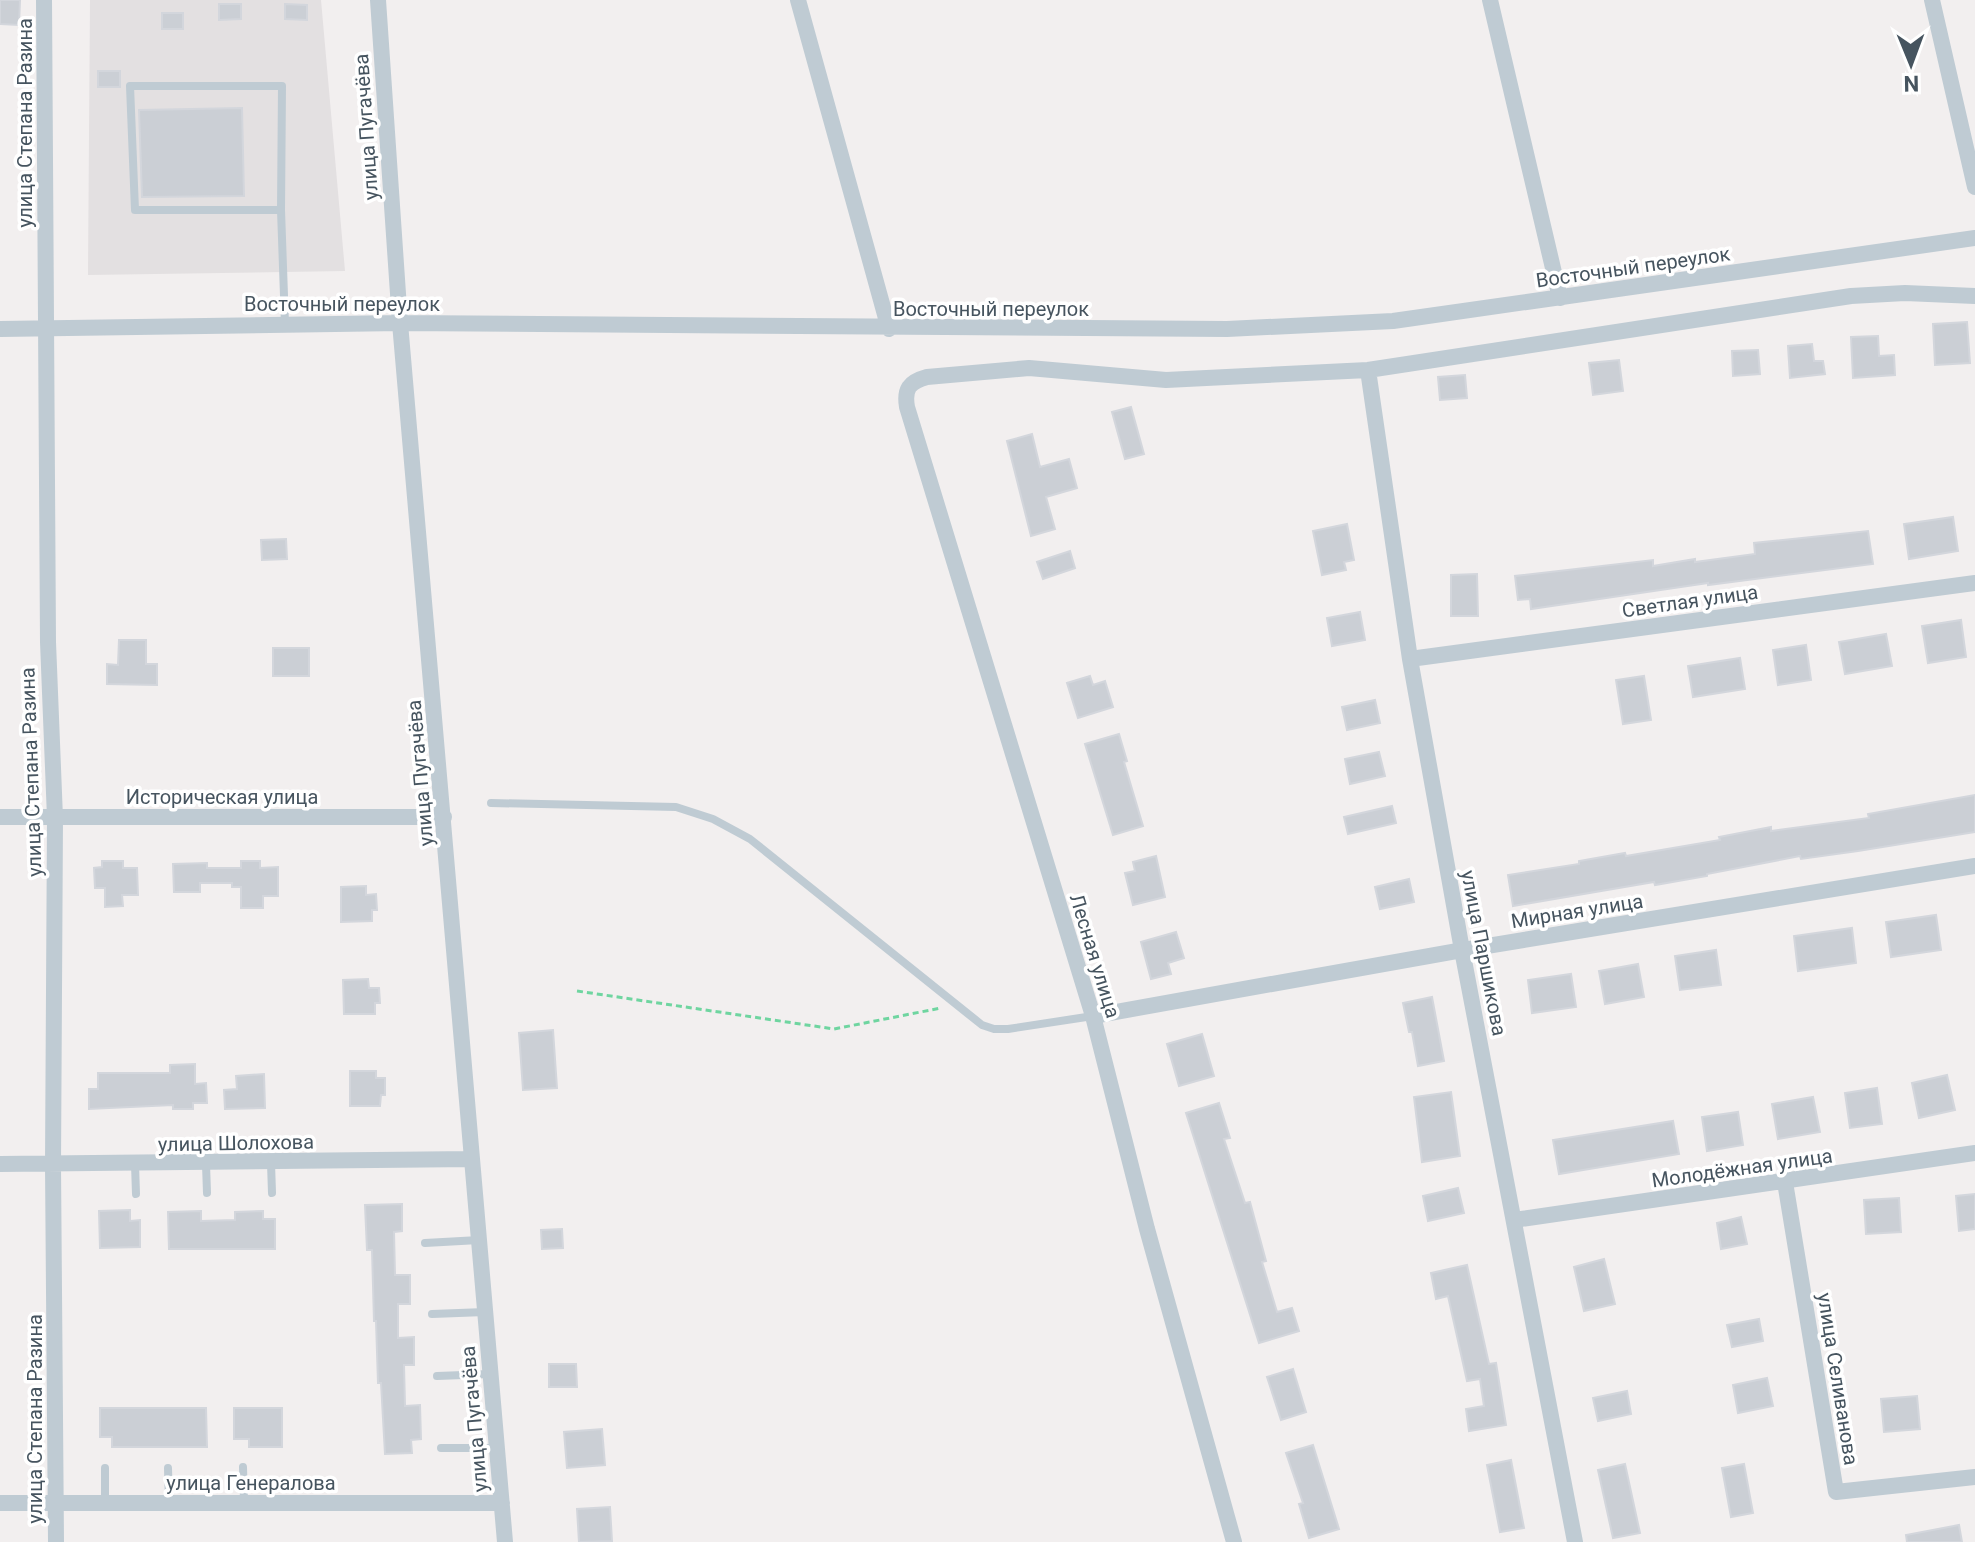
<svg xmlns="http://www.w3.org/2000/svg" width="1975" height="1542" font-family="Roboto,sans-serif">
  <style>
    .education { fill: #e3e0e1 }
    .building { fill: #cbcfd5; stroke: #d3d6dc; stroke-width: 2 }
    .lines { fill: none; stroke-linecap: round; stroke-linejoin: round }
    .path { stroke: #6fd5a0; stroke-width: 3; stroke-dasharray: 6 4; stroke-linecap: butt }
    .lane { stroke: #bfcbd3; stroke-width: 8 }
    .street { stroke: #bfcbd3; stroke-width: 16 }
    .labels { text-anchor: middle; stroke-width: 7; stroke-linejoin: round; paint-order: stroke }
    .street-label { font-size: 20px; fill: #46545f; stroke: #fff }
  </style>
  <rect width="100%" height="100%" fill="#f2efef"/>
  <!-- education -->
  <path class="education" d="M90,0h231l24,271 -257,4z"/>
  <!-- building -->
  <path class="building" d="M0,0h20l-1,25 -19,-1z
    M219,4h22v15l-22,1z
    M285,4l22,1v15l-22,-1z
    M162,13h21v16h-21z
    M98,71h22v16h-22z
    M242,108l2,88 -102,1 -3,-87z
    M1967,322l3,41 -35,2 -2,-41z
    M1878,336l1,20 15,-1 1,20 -42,3 -2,-41z
    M1812,344l2,17h9l2,13 -35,4 -2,-32z
    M1758,350l2,24 -27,2 -1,-25z
    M1619,360l4,31 -30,4 -4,-32z
    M1465,375l2,23 -27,2 -2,-23z
    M1131,407l13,47 -19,5 -13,-47z
    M1032,434l8,33 29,-8 8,29 -31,9 9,32 -24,7 -24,-95z
    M1953,517l5,34 -49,8 -5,-35z
    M1347,524l7,36 -10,2 2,8 -24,5 -9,-44z
    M1868,531l5,33 -165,21v-2l-177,26 -1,-10 -12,1 -3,-24 138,-16v6l42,-7v3l60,-8 -1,-11z
    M286,539l1,20 -25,1 -1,-20z
    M1070,551l5,17 -32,11 -6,-17z
    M1477,574l1,42h-27v-41z
    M1360,612l5,28 -33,6 -5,-28z
    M1961,620l5,37 -38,6 -6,-37z
    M1886,634l6,32 -47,8 -6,-32z
    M119,640h27v24h11v21l-50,-1v-20l11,1z
    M1806,645l5,35 -33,5 -5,-35z
    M273,648h36v28h-36z
    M1740,658l5,31 -52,8 -5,-31z
    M1090,676l3,9 12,-4 8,26 -35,11 -11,-35z
    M1644,676l7,44 -28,4 -7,-44z
    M1375,700l5,23 -33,7 -5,-23z
    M1119,734l8,27 -3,1 19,64 -30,9 -28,-91z
    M1379,752l6,24 -35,8 -5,-25z
    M1975,795v37l-117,19 -57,8 -1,-3 -93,18v2l-52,9 -1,-3 -141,24 -5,-31 71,-11v-3l46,-8 1,3 94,-16 -1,-3 52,-10v4l98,-13 -1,-4z
    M1392,806l4,17 -48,11 -4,-17z
    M1156,856l9,41 -32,8 -8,-32 10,-2 -2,-9z
    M102,861h21v7h14l1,27h-16l1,11 -18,1v-19h-10l-1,-20 8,-1z
    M241,861h19v7l18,-1v29h-15v12h-22v-21h-9v-4h-32v9h-26l-1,-28 34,-1v5h34z
    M1409,879l5,23 -34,7 -5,-22z
    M366,886v9l10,-1 1,16h-5v11l-31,1v-35z
    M1936,915l5,35 -50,7 -5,-35z
    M1852,928l4,35 -58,8 -4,-35z
    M1176,932l8,26 -16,5 3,11 -20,5 -10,-37z
    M1716,950l5,35 -41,5 -5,-34z
    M1638,964l6,33 -39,7 -6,-33z
    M1571,974l5,33 -44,6 -4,-33z
    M368,979l1,9h10l1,15h-5v11h-31l-1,-34z
    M1432,997l12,64 -26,5 -6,-34h-3l-6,-29z
    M553,1030l4,58 -34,2 -4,-57z
    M1202,1034l12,42 -35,10 -12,-42z
    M195,1064v20l11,-1 1,20h-14v6h-20v-4l-84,4v-20h9v-16h72v-8z
    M350,1071h26v7h9v17h-4l-1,11h-30z
    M264,1074l1,34 -40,1 -1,-19 13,-1 -1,-13z
    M1947,1075l8,35 -36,8 -7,-35z
    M1877,1088l5,36 -32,4 -5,-35z
    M1451,1092l9,64 -38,6 -8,-65z
    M1813,1097l7,35 -42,7 -6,-35z
    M1219,1103l11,35 -6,1 21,64 5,-1 16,59 -4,1 15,50 15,-4 7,23 -40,12 -73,-230z
    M1738,1112l5,33 -36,6 -5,-34z
    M1673,1121l6,33 -120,20 -6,-34z
    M1458,1188l6,25 -36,8 -5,-25z
    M1975,1194v35l-16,2 -3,-35z
    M1899,1198l2,34 -35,2 -2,-34z
    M402,1204v27l-8,1 1,43h15v29h-12v34l16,-1v28h-10l1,41 15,-1 1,34 -10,1 1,13 -27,1 -4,-71h-3l-2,-62h-2l-2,-71h-5l-2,-45z
    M130,1210v11l10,-1v27l-40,1 -1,-37z
    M201,1211v10l34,-1v-8l28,-1v8h12v30h-106l-1,-37z
    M1741,1217l6,27 -26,5 -4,-26z
    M562,1229l1,19 -21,1 -1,-19z
    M1604,1259l11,45 -31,7 -10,-44z
    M1467,1265l22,99 7,-1 10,62 -37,6 -3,-22 18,-3 -4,-27 -13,2 -19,-85 -12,3 -5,-26z
    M1759,1319l4,22 -31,6 -5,-22z
    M549,1364h27l1,23h-28z
    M1293,1369l13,43 -25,8 -14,-43z
    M1767,1378l6,28 -35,7 -5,-28z
    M1627,1391l4,23 -33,7 -5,-23z
    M1917,1396l3,33 -36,3 -3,-33z
    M100,1408h106l1,39h-95v-10h-12z
    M234,1408h48v39h-33v-8h-15z
    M602,1429l3,36 -38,3 -3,-36z
    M1313,1445l26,84 -30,9 -10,-34 4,-1 -17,-50z
    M1511,1460l13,68 -24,4 -13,-67z
    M1625,1464l15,69 -27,5 -15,-68z
    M1744,1464l9,49 -22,4 -9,-49z
    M610,1507l2,34 -33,1 -2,-33z
    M1959,1525l3,17h-55l-1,-7z"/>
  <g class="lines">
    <!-- path -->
    <path class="path" d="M577,991l257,38 107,-21"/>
    <!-- lane -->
    <path class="lane" d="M281,210h-146l-5,-124h152l-1,124 4,114
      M491,803l185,4 37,12 37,20 232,186 12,4h14l85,-13
      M271,1163l1,30
      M135,1164l1,30
      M206,1164l1,29
      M425,1243l54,-3
      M432,1314l53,-2
      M437,1376l53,-2
      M441,1448h55
      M243,1467l1,35
      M105,1468v35
      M168,1468l1,36"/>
    <!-- street -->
    <path class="street" d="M44,0l4,642 7,176 -2,347 3,377
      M378,0l22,323 105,1219
      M798,0l91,329
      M1490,0l70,298
      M1932,0l43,187
      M0,329l400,-6 827,6 166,-8 582,-83
      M1368,370l42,289 52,291 113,592
      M1410,659l565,-76
      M0,817h444
      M1093,1016l369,-66 513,-84
      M0,1164l472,-5
      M1785,1182l51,310 139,-15
      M1514,1220l461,-67
      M0,1503h502
      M1234,1542l-87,-313 -54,-213 -186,-609c-3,-18 2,-25 20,-30l102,-9 137,12 202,-10 483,-74 54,-3 70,3"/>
  </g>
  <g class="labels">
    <!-- street labels -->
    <g class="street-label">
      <text transform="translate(25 123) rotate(-90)" y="7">улица Степана Разина</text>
      <text transform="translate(366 127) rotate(-94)" y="7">улица Пугачёва</text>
      <text transform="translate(1633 267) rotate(-8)" y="7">Восточный переулок</text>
      <text x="342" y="311">Восточный переулок</text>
      <text x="991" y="316">Восточный переулок</text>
      <text transform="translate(1690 601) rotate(-8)" y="7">Светлая улица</text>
      <text transform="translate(31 772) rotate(-92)" y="7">улица Степана Разина</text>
      <text transform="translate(420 773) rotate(-95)" y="7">улица Пугачёва</text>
      <text x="222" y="804">Историческая улица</text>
      <text transform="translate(1577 911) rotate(-9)" y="7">Мирная улица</text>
      <text transform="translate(1484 953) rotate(79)" y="7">улица Паршикова</text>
      <text transform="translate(1095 956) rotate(73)" y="7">Лесная улица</text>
      <text transform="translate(236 1143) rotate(-1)" y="7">улица Шолохова</text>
      <text transform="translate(1742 1168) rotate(-8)" y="7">Молодёжная улица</text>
      <text transform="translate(1838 1379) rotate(81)" y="7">улица Селиванова</text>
      <text transform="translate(35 1419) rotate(-90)" y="7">улица Степана Разина</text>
      <text transform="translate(474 1419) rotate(-95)" y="7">улица Пугачёва</text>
      <text x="251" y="1490">улица Генералова</text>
    </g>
  </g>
  <!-- north arrow -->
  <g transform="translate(1911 64) rotate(179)" stroke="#ffffff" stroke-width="6" paint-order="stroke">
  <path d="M0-6L14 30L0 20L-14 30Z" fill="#46545f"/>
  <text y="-12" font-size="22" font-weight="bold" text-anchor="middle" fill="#46545f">N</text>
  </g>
</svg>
